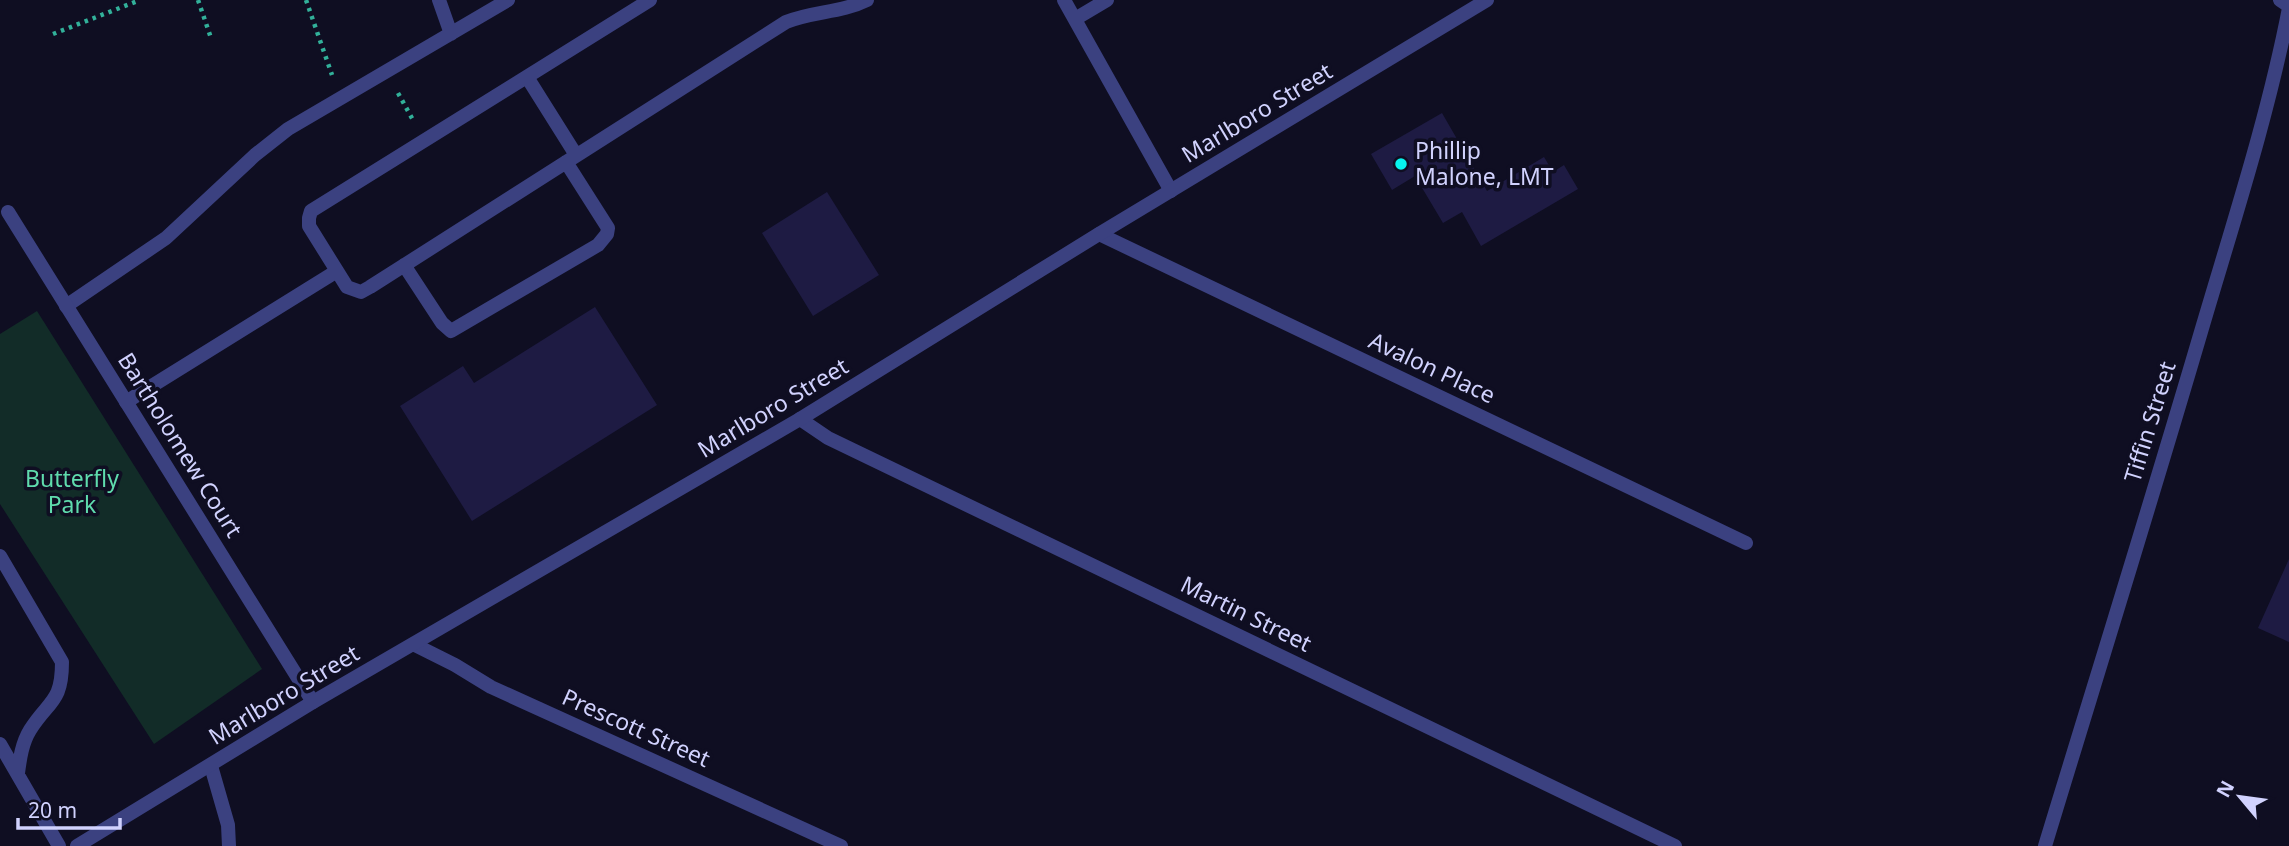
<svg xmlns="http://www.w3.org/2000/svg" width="2289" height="846" font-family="'Noto Sans',sans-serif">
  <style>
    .green { fill: #122c28 }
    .building { fill: #1e1b43 }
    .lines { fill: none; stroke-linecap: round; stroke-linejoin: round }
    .path { stroke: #32b19a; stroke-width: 4.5; stroke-dasharray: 3.5 5; stroke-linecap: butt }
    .service { stroke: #3b4180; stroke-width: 14 }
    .minor { stroke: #3b4180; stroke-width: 14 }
    .tertiary { stroke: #3b4180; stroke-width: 14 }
    .poi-dot { fill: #07f3ee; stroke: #0f0e22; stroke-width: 2.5 }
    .labels { text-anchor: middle; stroke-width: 7; stroke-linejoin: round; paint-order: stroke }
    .street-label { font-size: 23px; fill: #d1d2fe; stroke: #0f0e22 }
    .poi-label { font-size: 23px; fill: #d1d2fe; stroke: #0f0e22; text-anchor: start }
    .park-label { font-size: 23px; fill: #5fdbad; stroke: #0f0e22 }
  </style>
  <rect width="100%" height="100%" fill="#0f0e22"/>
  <!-- green -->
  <path class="green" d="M37,311l225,358 -108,75 -154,-240v-170z"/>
  <!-- building -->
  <path class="building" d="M1442,113l45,78 57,-34 9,15 11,-7 14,24 -97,57 -19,-34 -19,11 -28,-47 -23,14 -21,-36z
    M827,192l52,83 -66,41 -51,-83z
    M595,307l62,98 -185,116 -72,-115 63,-40 11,17z
    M2289,559v83l-31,-14z"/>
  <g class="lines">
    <!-- path -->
    <path class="path" d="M198,0l13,38
      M306,0l26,75
      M53,34l87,-34
      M398,93l15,27"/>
    <!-- service -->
    <path class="service" d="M439,0l12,34
      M650,0l-339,211 -2,7v8l38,61 14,5 9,-5 416,-265c27,-11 55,-9 81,-22
      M1064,0l107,191
      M1075,19l32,-19
      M527,77l49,78
      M404,265l38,58 9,8 147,-86 9,-11 1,-6 -42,-66
      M66,306l100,-68 89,-83 33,-26 220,-129
      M126,402l211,-131
      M0,556l62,106c0,41 -13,38 -32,68 -8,13 -10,28 -12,43
      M0,744l59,102"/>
    <!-- minor -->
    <path class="minor" d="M8,212l305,490
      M1099,234l647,309
      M800,419l28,19 847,408
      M415,645l40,20 36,22 350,159
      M211,766l17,59 1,21
      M2045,846c53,-174 107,-347 158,-521 31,-105 65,-209 86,-317"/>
    <!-- tertiary -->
    <path class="tertiary" d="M2280,0l9,6
      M77,846l236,-144 487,-283 299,-185 388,-234"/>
  </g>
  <!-- markers -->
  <circle class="poi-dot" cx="1401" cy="164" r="7"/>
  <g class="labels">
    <!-- street labels -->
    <g class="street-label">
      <text transform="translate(1257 113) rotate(-31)" y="8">Marlboro Street</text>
      <text transform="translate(1432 368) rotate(25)" y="8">Avalon Place</text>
      <text transform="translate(773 408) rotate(-31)" y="8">Marlboro Street</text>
      <text transform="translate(2150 422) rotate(-73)" y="8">Tiffin Street</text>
      <text transform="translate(180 445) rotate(58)" y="8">Bartholomew Court</text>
      <text transform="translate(1246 614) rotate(26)" y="8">Martin Street</text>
      <text transform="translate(284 695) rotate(-31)" y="8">Marlboro Street</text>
      <text transform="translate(636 728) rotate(24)" y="8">Prescott Street</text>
    </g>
    <!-- poi labels -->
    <g class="poi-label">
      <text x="1415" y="159">Phillip<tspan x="1415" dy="26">Malone, LMT</tspan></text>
    </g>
    <!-- park labels -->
    <g class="park-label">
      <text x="72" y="487">Butterfly<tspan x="72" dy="26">Park</tspan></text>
    </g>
  </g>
  <!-- north arrow -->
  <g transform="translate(2240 797) rotate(299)" stroke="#0f0e22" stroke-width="5" paint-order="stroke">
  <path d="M0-5L12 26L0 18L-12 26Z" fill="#d1d2fe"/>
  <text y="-10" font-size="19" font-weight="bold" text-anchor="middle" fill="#d1d2fe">N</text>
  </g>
  <!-- scale -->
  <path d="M18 818v10h102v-10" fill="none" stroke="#d1d2fe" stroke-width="3.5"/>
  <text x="28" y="818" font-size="21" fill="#d1d2fe" stroke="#0f0e22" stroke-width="5" paint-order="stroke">20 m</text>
</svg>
